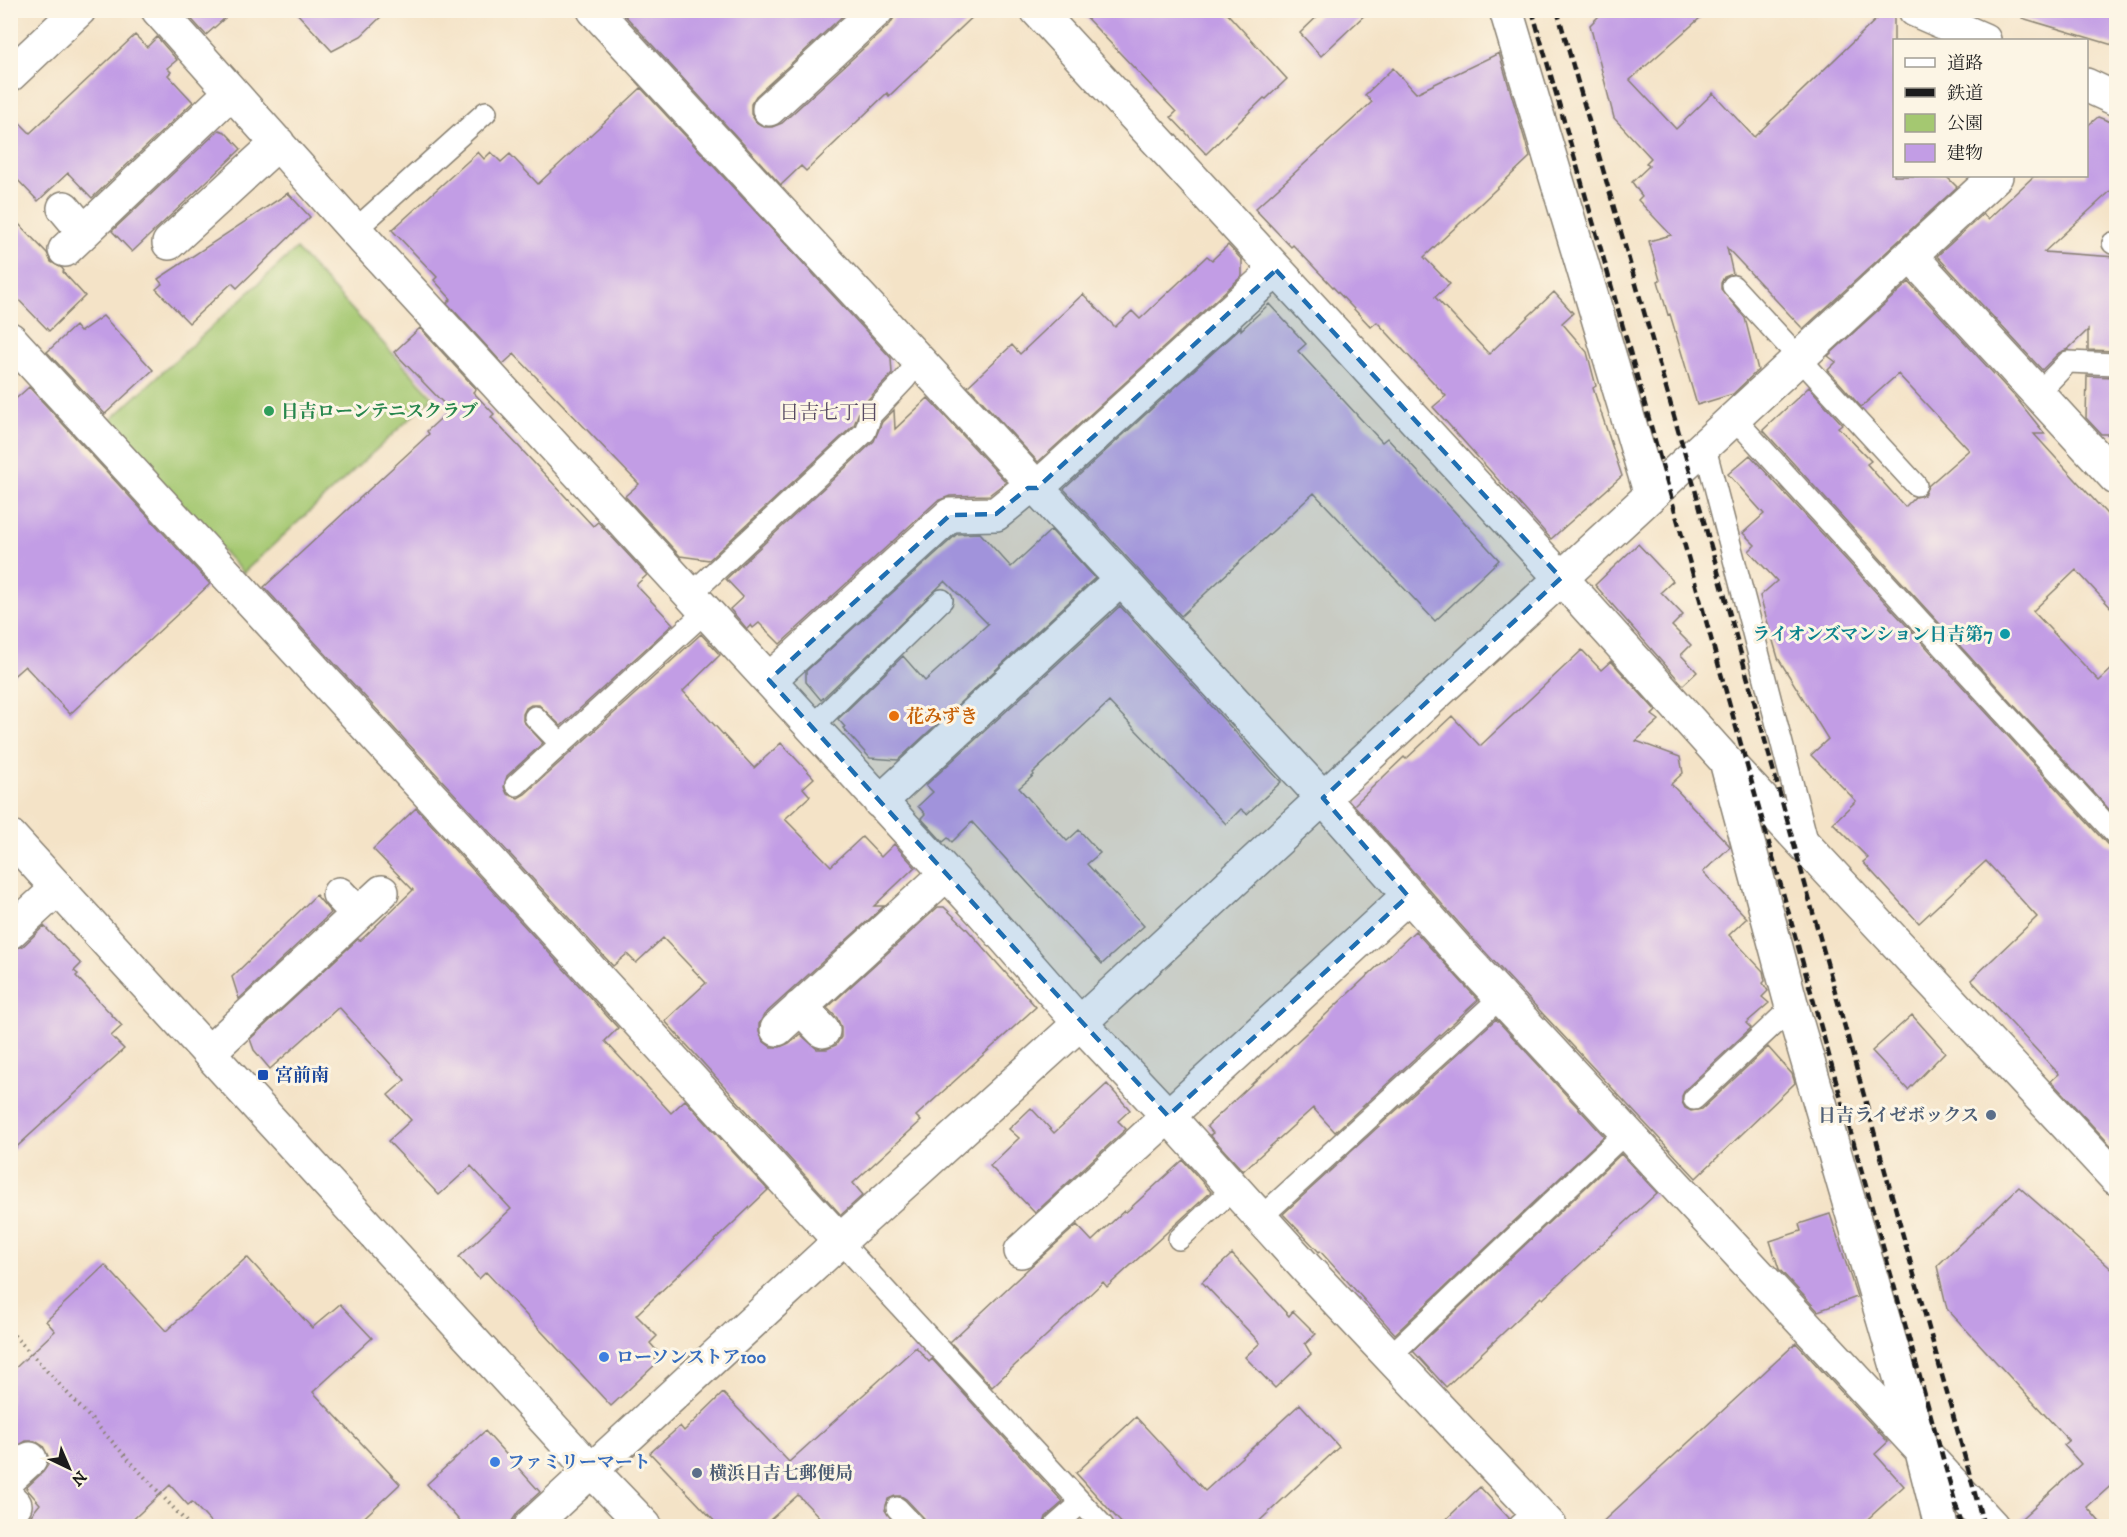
<svg xmlns="http://www.w3.org/2000/svg" width="2127" height="1537" font-family="'IM FELL DW Pica','Noto Serif JP',serif">
  <style>
    .green { fill: #a4c871; stroke: #607246; stroke-width: 1.5 }
    .building { fill: #c29de5 }
    .lines { fill: none; stroke-linecap: round; stroke-linejoin: round }
    .lane-casing { stroke: #888072; stroke-width: 24 }
    .street-casing { stroke: #888072; stroke-width: 36 }
    .secondary-casing { stroke: #888072; stroke-width: 36 }
    .path { stroke: #888072; stroke-width: 4; stroke-dasharray: 1.5 4.5; stroke-linecap: butt }
    .lane { stroke: #fff; stroke-width: 21 }
    .street { stroke: #fff; stroke-width: 33 }
    .secondary { stroke: #fff; stroke-width: 33 }
    .rail { stroke: #1c1c1c; stroke-width: 4.5; stroke-dasharray: 9 4.5; stroke-linecap: butt }
    .marked { fill: #1f6fb2; fill-opacity: 0.2; stroke: #1f6fb2; stroke-width: 4.5; stroke-dasharray: 12 8; stroke-linejoin: round }
    .leisure-dot { fill: #2e9e5b; stroke: #fcf5e5; stroke-width: 2 }
    .culture-dot { fill: #0f9aa8; stroke: #fcf5e5; stroke-width: 2 }
    .food-dot { fill: #e8710a; stroke: #fcf5e5; stroke-width: 2 }
    .transit-dot { fill: #1a4fb4; stroke: #fcf5e5; stroke-width: 2 }
    .service-dot { fill: #5c6f8a; stroke: #fcf5e5; stroke-width: 2 }
    .shop-dot { fill: #3f7fe0; stroke: #fcf5e5; stroke-width: 2 }
    .labels { text-anchor: middle; stroke-width: 6; stroke-linejoin: round; paint-order: stroke }
    .leisure-label { font-size: 18px; font-weight: bold; fill: #27864d; stroke: #fcf5e5; text-anchor: start }
    .culture-label { font-size: 18px; font-weight: bold; fill: #0d838f; stroke: #fcf5e5; text-anchor: end }
    .food-label { font-size: 18px; font-weight: bold; fill: #c56008; stroke: #fcf5e5; text-anchor: start }
    .transit-label { font-size: 18px; font-weight: bold; fill: #164399; stroke: #fcf5e5; text-anchor: start }
    .service-label { font-size: 18px; font-weight: bold; fill: #4e5e75; stroke: #fcf5e5; text-anchor: end }
    .shop-label { font-size: 18px; font-weight: bold; fill: #366cbe; stroke: #fcf5e5; text-anchor: start }
    .neighbourhood-label { font-size: 20px; fill: #564962; stroke: #fcf5e5 }
  </style>
  <rect width="100%" height="100%" fill="#fcf5e5"/>
  <filter id="ink" filterUnits="userSpaceOnUse"><feTurbulence type="fractalNoise" baseFrequency=".0167" numOctaves="2"/><feDisplacementMap in="SourceGraphic" scale="12" xChannelSelector="R" yChannelSelector="G"/><feConvolveMatrix kernelMatrix="1 2 1 2 8 2 1 2 1" color-interpolation-filters="sRGB"/></filter>
  <filter id="wash" filterUnits="userSpaceOnUse"><feTurbulence type="fractalNoise" baseFrequency=".008" numOctaves="4" result="noise"/><feDisplacementMap in="SourceGraphic" scale="24" xChannelSelector="R" yChannelSelector="G"/><feGaussianBlur stdDeviation="1.35" result="paint"/><feColorMatrix in="noise" values="0 0 0 0 0 0 0 0 0 0 0 0 0 0 0 0 0 1.4 0 .05"/><feComposite in="paint" operator="in"/></filter>
  <g filter="url(#wash)">
    <rect width="100%" height="100%" fill="#f4e3c7"/>
    <!-- green -->
    <path class="green" d="M296,249l137,148 -190,176 -137,-149z"/>
    <g id="blocks">
      <!-- building -->
      <path class="building" d="M187,10h47l-28,25 -21,-23z
        M294,10h94l-27,26 -29,15z
        M620,10h229l-93,86 -5,8v10l5,8 8,5h8l10,-4 108,-99 5,-8v-6h85l-91,86 -2,-3 -81,78 -5,-5 -20,19z
        M1079,10h145l63,69 -21,20 -2,-1 -58,56 -35,-37 5,-5z
        M1324,10h46l-49,46 -21,-23z
        M1605,10h104l-79,70 46,49 37,-36 41,44 132,-127h8v166h52l11,11 -154,142 -76,-81 6,26 -9,3 -3,6v6l24,29 13,52 -25,24 -36,11 -27,-91 -2,1 -10,-34 2,-1 -11,-39 22,-6 -33,-35 4,-4 -10,-14 17,-16 -3,-3 5,-5 -37,-40 -24,-93z
        M2023,10h93v36l-94,-28z
        M135,35l12,12 10,-10 20,23 -10,8 4,4 -3,3 25,27 -101,96 -24,-25 -30,28 -28,-29v-59l20,20z
        M1499,53l31,104 -106,100 26,27 -15,13 54,57 65,-62 19,21 -11,10 25,29 9,34 -3,2 29,88 -71,63 -118,-132 13,-11 -69,-74 -6,5 -78,-82 -2,2 -36,-38 117,-107 -7,-7 28,-27 23,25z
        M641,88l250,270 1,16 -31,33 -7,18 -145,135 -29,-4 -55,-60 14,-12 -125,-130 -11,10 -56,-61 4,-4 -17,-19 3,-3 -45,-47 86,-78 6,7 7,-7 10,10 9,-8 28,30z
        M2098,117l18,7v62l-72,66 72,5v94l-28,-1v-20l-20,19 -9,4 -17,17 -105,-114 46,-42 5,5 46,-43h52v-49z
        M219,130l6,2 16,17 -109,103 -20,-21z
        M288,193l22,24 -73,71 -5,-5 -43,40 -33,-34 6,-5 -4,-5z
        M10,215l37,38 4,9 11,6 2,3 -1,1 22,24 -36,35 -39,-40z
        M1228,245l14,15v16l-204,186 -70,-76 44,-41 8,9 63,-60 32,33 17,-16 8,8 67,-63 5,4z
        M1909,282l108,117 28,35h-11l82,90v89l-40,-43 -43,41 66,70 17,-16v152l-353,-387 46,-43 33,37 -4,3 33,34 -4,3 38,43 10,-10 9,-2 4,-9 41,-36 -71,-76 -37,33 -33,-37 8,-8 -8,-6z
        M1269,304l37,40 -8,7 84,91 5,-4 112,122 -64,61 -121,-128 -133,123 -117,-127 177,-162v3z
        M103,316l50,54 -48,44 -58,-62 28,-26 5,6z
        M420,328l56,61 -3,3 21,22 -3,3 102,109 5,-4 49,53 -11,10 37,39 -112,102 -22,-21h-8l-5,3 -3,6v7l20,22 -36,33 -3,11 3,7 11,4 7,-4 176,-160 19,21 -37,36 71,77 27,-25 33,35 -11,10 7,8 -25,23 46,47 31,-29 19,20 13,-13 21,23 -41,39h10l-120,109 -5,9v8l4,9 8,6h9l9,-4 11,-9 17,15h10l9,-4 5,-8v-10l-4,-9 -10,-10 111,-101h6l22,21 70,79 -120,109 5,5 -68,62 10,12 -22,20 -176,-194 41,-38 -43,-45 -27,25 -9,-9 -14,12 -349,-379 165,-153 -2,-3 23,-21 -56,-58z
        M2087,376l29,1v57h-15l-15,-16z
        M29,387l181,197 -140,130 -45,-48 -15,13v-275z
        M928,398l78,84 -17,13 -39,1 -13,5 -157,143 -21,-21 -6,5 -2,-3 -4,4 -17,-20 13,-12 -17,-18 148,-138 8,-19 12,-12 1,19z
        M1750,455l357,389 9,3v304l-65,-70 8,-7 -88,-94 66,-63 -51,-56 -67,62 -56,-61 5,-4 -35,-35 23,-22 -45,-46 17,-16 -50,-81 -18,-62 17,-15 -28,-30 6,-6 -12,-12 21,-19 -36,-40z
        M1051,530l44,48 -197,182 -28,-2 -27,-30 2,-1 -7,-8 65,-63 22,25 63,-57 -43,-43 -124,119 -15,-18v-11l151,-137 23,-1 31,34z
        M1638,544l35,37 -12,11 22,23 -11,11 19,19 -10,10 16,17 -14,13 -88,-100z
        M1120,606l161,176 -34,32 -6,-5 -15,15 -117,-122 -76,71 1,2 -15,13 48,53 12,-11 21,23 -13,11 57,62 -42,38 -130,-142 -20,20 -4,-4 -5,4 -22,-24 4,-4 -7,-8 15,-14 -7,-7z
        M1582,650l19,20 10,-9 45,50 -4,4 7,5 -23,21 44,16 3,16 -12,11 58,61 1,2 -27,25 44,46 -18,17 34,36 2,10 -2,2 5,8 -6,6 7,6 -23,20 5,5 -66,62 -3,6v6l3,6 6,3 11,-2 66,-62 24,27 3,9 -99,95 -223,-239 -119,-134 50,-48 2,2 46,-43 28,30z
        M416,808l202,220 -13,13 66,72 14,-13 83,90 -132,125 21,21 -7,7 7,8 -6,5 7,6 -47,44 -125,-134 -7,7 -20,-22 52,-48 -40,-43 -32,29 -51,-54 23,-21 -23,-25 17,-15 -66,-73 -69,62 -16,-19 -4,-11 108,-100 2,2 53,-51 -40,-41z
        M316,895l15,18 -92,86 -7,-22z
        M44,926l37,38 -7,7 4,3 -2,2 46,50 -11,10 13,13 -114,104v-203l13,-4z
        M1415,931l63,69 -143,132 -22,-24 -70,63 -33,-36 3,-2 -6,-7z
        M1912,1015l33,37 -37,38 -36,-39z
        M1496,1019l108,117 -209,198 -75,-83 -1,1 -36,-38z
        M1107,1084l23,26 -12,11 8,8 -91,84 -45,-47 29,-28 -10,-9 22,-21 23,25z
        M1621,1154l36,39 -114,106 -2,-2 -95,90 -33,-36z
        M1183,1160l28,32 -104,95 -4,-5 -111,105 -42,-45 79,-74 48,-43 15,16 32,-30 2,1z
        M2019,1187l97,86v208l-29,26 17,20h-92l69,-63 -17,-19 5,-4 -122,-132 -10,-43z
        M1830,1214l27,83 -39,14 -39,-42 -9,-28 31,-10 -2,-7z
        M1232,1254l57,62 4,-5 23,23 -11,10 6,10 -36,34 -30,-31 15,-14 -58,-61z
        M247,1257l65,71 28,-24 32,34 -59,54 87,92 -46,43h-139l-23,-25 -4,3 -18,-20 -45,42h-109l12,-8 12,-15 -14,-16 17,-16 5,-7v-9l-5,-10 -8,-5h-9l-16,10v-78l45,-42 -9,-10 59,-56 61,66z
        M1796,1343l92,99 -13,12 29,32 -45,41h-262z
        M916,1347l13,15 3,-3 131,143 -17,15 -3,10h-117l-2,-9 -18,-19 -5,-3h-6l-7,3 -3,11 12,17h-68l-31,-32 -36,32h-42l-70,-74 30,-27 4,5 39,-38 66,69z
        M1300,1404l39,43 -86,80h-128l-49,-54 60,-56 69,74z
        M485,1431l55,61 -22,20 -10,15h-43l-38,-43z
        M1480,1487l29,31 -2,9h-69z"/>
    </g>
  </g>
  <g filter="url(#ink)">
    <use href="#blocks" fill-opacity="0" stroke="#888072" stroke-width="1.5"/>
    <g class="lines">
      <!-- lane casing -->
      <g class="lane-casing">
        <path id="lane" d="M355,230l131,-118
          M2113,243h3
          M1733,286l183,199
          M2038,393l30,-31 48,2
          M1734,418l382,417
          M1704,444l104,400
          M691,594l174,-162 6,-17 34,-36 14,-19
          M535,717l26,27
          M812,727l130,-127
          M516,785l190,-174
          M1694,1099l98,-92
          M1260,1218l241,-221
          M1179,1239l55,-51
          M840,1241l263,285
          M1389,1357l237,-225
          M897,1508l17,18
          M1055,1526l26,-23
          M1519,1526l17,-15"/>
      </g>
      <!-- street casing -->
      <g class="street-casing">
        <path id="street" d="M158,10l197,220 414,450 214,233 86,98 99,105 140,154 242,256
          M594,10l443,478 286,310 136,154 533,574
          M1037,10l524,568 165,183 66,246 130,445 19,74
          M1506,10l145,485
          M1915,10l69,30
          M10,75l69,-65
          M2086,85l30,14
          M769,109l108,-99
          M64,208l20,24
          M169,243l109,-100
          M65,250l166,-158
          M1910,255l206,223
          M10,339l830,902
          M769,680l181,-165 46,-1 32,-26h9l239,-218
          M1728,763l388,415
          M880,802l241,-223
          M339,894l19,20
          M10,932l48,-44
          M800,1007l23,24
          M777,1029l169,-155
          M209,1052l173,-160
          M1021,1251l387,-355
          M10,1477l20,-18
          M10,1500l5,5
          M531,1526l309,-285 240,-218 916,-847"/>
      </g>
      <!-- secondary casing -->
      <g class="secondary-casing">
        <path id="secondary" d="M10,836l581,634 54,56"/>
      </g>
      <!-- path -->
      <path class="path" d="M10,1331l180,195"/>
      <!-- lane -->
      <use href="#lane" class="lane"/>
      <!-- street -->
      <use href="#street" class="street"/>
      <!-- secondary -->
      <use href="#secondary" class="secondary"/>
      <!-- rail -->
      <path class="rail" d="M1532,10l72,250 358,1266
        M1557,10l134,465 293,1051"/>
    </g>
  </g>
  <!-- marked area -->
  <path class="marked" d="M1276,270l285,308 -238,220 85,98 -240,220 -399,-436 181,-165 46,-1 32,-26h9z"/>
  <!-- markers -->
  <circle class="leisure-dot" cx="269" cy="411" r="6"/>
  <circle class="culture-dot" cx="2005" cy="634" r="6"/>
  <circle class="food-dot" cx="894" cy="716" r="6"/>
  <rect class="transit-dot" x="257" y="1069" width="12" height="12" rx="3"/>
  <g class="service-dot">
    <circle cx="1991" cy="1115" r="6"/>
    <circle cx="697" cy="1473" r="6"/>
  </g>
  <g class="shop-dot">
    <circle cx="604" cy="1357" r="6"/>
    <circle cx="495" cy="1462" r="6"/>
  </g>
  <g class="labels">
    <!-- leisure labels -->
    <g class="leisure-label">
      <text x="281" y="417">日吉ローンテニスクラブ</text>
    </g>
    <!-- culture labels -->
    <g class="culture-label">
      <text x="1993" y="640">ライオンズマンション日吉第7</text>
    </g>
    <!-- food labels -->
    <g class="food-label">
      <text x="906" y="722">花みずき</text>
    </g>
    <!-- transit labels -->
    <g class="transit-label">
      <text x="275" y="1081">宮前南</text>
    </g>
    <!-- service labels -->
    <g class="service-label">
      <text x="1979" y="1121">日吉ライゼボックス</text>
      <text x="709" y="1479" text-anchor="start">横浜日吉七郵便局</text>
    </g>
    <!-- shop labels -->
    <g class="shop-label">
      <text x="616" y="1363">ローソンストア100</text>
      <text x="507" y="1468">ファミリーマート</text>
    </g>
    <!-- neighbourhood labels -->
    <g class="neighbourhood-label">
      <text x="829" y="419">日吉七丁目</text>
    </g>
  </g>
  <!-- margin -->
  <rect width="2127" height="1537" fill="none" stroke="#fcf5e5" stroke-width="36"/>
  <!-- legend -->
  <rect x="1893" y="39" width="195" height="138" fill="#fcf5e5" stroke="#a29e95" stroke-width="1.5"/>
  <rect x="1905" y="58" width="30" height="9" fill="#ffffff" stroke="#a29e95" stroke-width="1.5"/>
  <text x="1947" y="69" font-size="18" fill="#1c1c1c">道路</text>
  <rect x="1905" y="88" width="30" height="9" fill="#1c1c1c" stroke="#a29e95" stroke-width="1.5"/>
  <text x="1947" y="99" font-size="18" fill="#1c1c1c">鉄道</text>
  <rect x="1905" y="114" width="30" height="18" fill="#a4c871" stroke="#a29e95" stroke-width="1.5"/>
  <text x="1947" y="129" font-size="18" fill="#1c1c1c">公園</text>
  <rect x="1905" y="144" width="30" height="18" fill="#c29de5" stroke="#a29e95" stroke-width="1.5"/>
  <text x="1947" y="159" font-size="18" fill="#1c1c1c">建物</text>
  <!-- north arrow -->
  <g transform="translate(69 1468) rotate(136)" stroke="#fcf5e5" stroke-width="4.5" paint-order="stroke">
  <path d="M0-4.5L10 22L0 15L-10 22Z" fill="#1c1c1c"/>
  <text y="-9" font-size="16" font-weight="bold" text-anchor="middle" fill="#1c1c1c">N</text>
  </g>
</svg>
